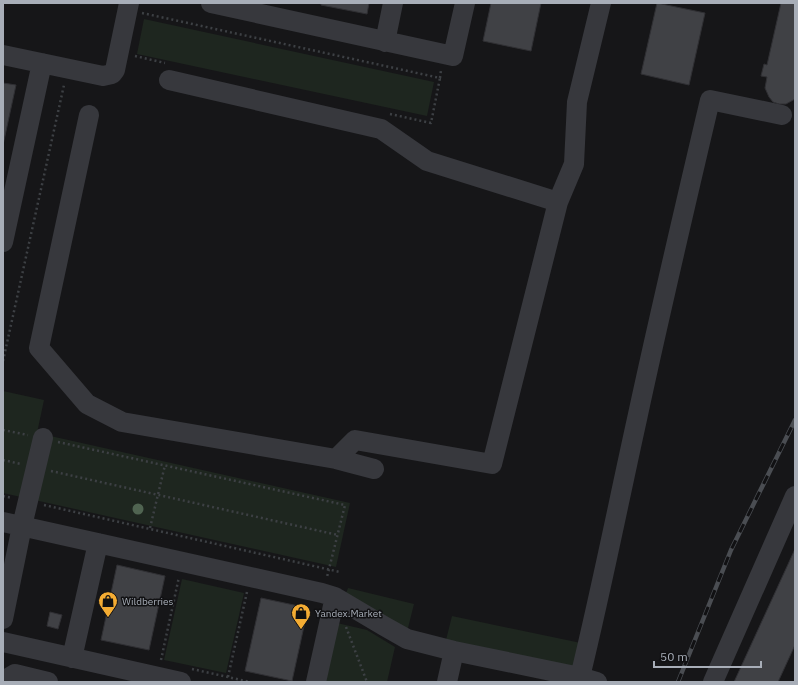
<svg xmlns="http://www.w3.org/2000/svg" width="798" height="685" font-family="'IBM Plex Sans',sans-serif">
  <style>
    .green { fill: #1e261f }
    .building { fill: #404145; stroke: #303034 }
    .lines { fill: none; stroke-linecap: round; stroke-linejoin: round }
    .path { stroke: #3d4044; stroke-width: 2.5; stroke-dasharray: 2 3; stroke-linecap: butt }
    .minor { stroke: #37383d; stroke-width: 20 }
    .rail-casing { stroke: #4a4d52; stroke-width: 4.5 }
    .rail { stroke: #111113; stroke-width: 3; stroke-dasharray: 9; stroke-linecap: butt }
    .tree { fill: #506451 }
    .labels { text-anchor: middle; stroke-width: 3; stroke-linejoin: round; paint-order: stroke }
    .poi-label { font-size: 10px; fill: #a8aeb8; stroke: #111113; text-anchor: start }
  </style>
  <rect width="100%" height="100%" fill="#161618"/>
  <!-- green -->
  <path class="green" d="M144,19l290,63 -7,34 -290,-62z
    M3,391l41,9 -7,33 313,70 -14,64 -333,-74z
    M182,579l62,14 -18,80 -62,-13z
    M348,588l66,16 -7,28 -62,-36z
    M452,616l129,27 -8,24 -128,-23z
    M337,623l30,7 28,17 -8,35h-64z"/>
  <!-- building -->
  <path class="building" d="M321,3h48l-2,11 -46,-9z
    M491,3h50l-10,48 -48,-10z
    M657,3l48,10 -16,72 -48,-11z
    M781,3h14v96l-9,5h-7l-6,-2 -4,-5 -4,-9 2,-11 -6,-1 3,-12 3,1z
    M3,83l13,2 -13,60z
    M795,549v96l-17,37h-44z
    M117,565l48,11 -16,74 -48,-10z
    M261,598l47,10 -16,73 -47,-10z
    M50,612l12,3 -4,14 -11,-3z"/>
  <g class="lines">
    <!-- path -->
    <path class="path" d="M142,13l298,65 1,-8
      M135,56l30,7
      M390,114l41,9 9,-45
      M3,361l61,-276h-2
      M3,430l25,5
      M58,442l287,63 -18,72
      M3,460l18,4
      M51,471l287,64
      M3,496l9,2
      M44,505l296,67
      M150,528l15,-63
      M346,627l21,55
      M161,660l18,-83
      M192,669l58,13
      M228,677l19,-85"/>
    <!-- minor -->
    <path class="minor" d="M211,3l242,53 12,-53
      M385,42l8,-39
      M3,55l100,21 9,-2 3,-4 14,-67
      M169,80l212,49 46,32 131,41
      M89,115l-50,233 48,56 35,18 214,37 19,-19 137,24 66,-262 16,-38 3,-62 24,-99
      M3,242l39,-179
      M336,459l38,10
      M3,522l319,71 13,4 49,29 23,13 47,12 126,26 17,5
      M3,619l19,-93 21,-88
      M3,642l178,40
      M72,658l26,-115
      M580,677c21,-86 38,-172 57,-258 23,-107 48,-213 73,-319l72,15
      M3,681l12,-7 33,8
      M316,682l19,-85
      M447,682l7,-31
      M713,682l82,-186"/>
    <!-- rail casing -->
    <g class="rail-casing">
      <path id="rail" d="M678,682l53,-132 64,-130"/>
    </g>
    <!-- rail -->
    <use href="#rail" class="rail"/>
  </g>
  <!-- trees -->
  <circle class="tree" cx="138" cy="509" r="5.5"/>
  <!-- icons -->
  <defs>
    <g id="shop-pin" transform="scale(1)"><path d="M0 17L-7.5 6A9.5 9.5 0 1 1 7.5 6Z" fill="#f4ac33" stroke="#111113"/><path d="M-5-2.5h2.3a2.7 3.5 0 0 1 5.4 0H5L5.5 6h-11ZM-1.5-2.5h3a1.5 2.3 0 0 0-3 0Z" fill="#111"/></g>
  </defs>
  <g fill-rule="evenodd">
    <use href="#shop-pin" x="108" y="601"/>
    <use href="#shop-pin" x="301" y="613"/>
  </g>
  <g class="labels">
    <!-- poi labels -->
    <g class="poi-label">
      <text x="122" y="605">Wildberries</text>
      <text x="315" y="617">Yandex.Market</text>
    </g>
  </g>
  <!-- border -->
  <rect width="798" height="685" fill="none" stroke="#a8aeb8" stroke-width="8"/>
  <!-- scale -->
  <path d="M654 661v6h107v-6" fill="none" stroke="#a8aeb8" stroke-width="2"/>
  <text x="660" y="661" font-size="12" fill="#a8aeb8" stroke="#111113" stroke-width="3" paint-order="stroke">50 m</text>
</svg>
